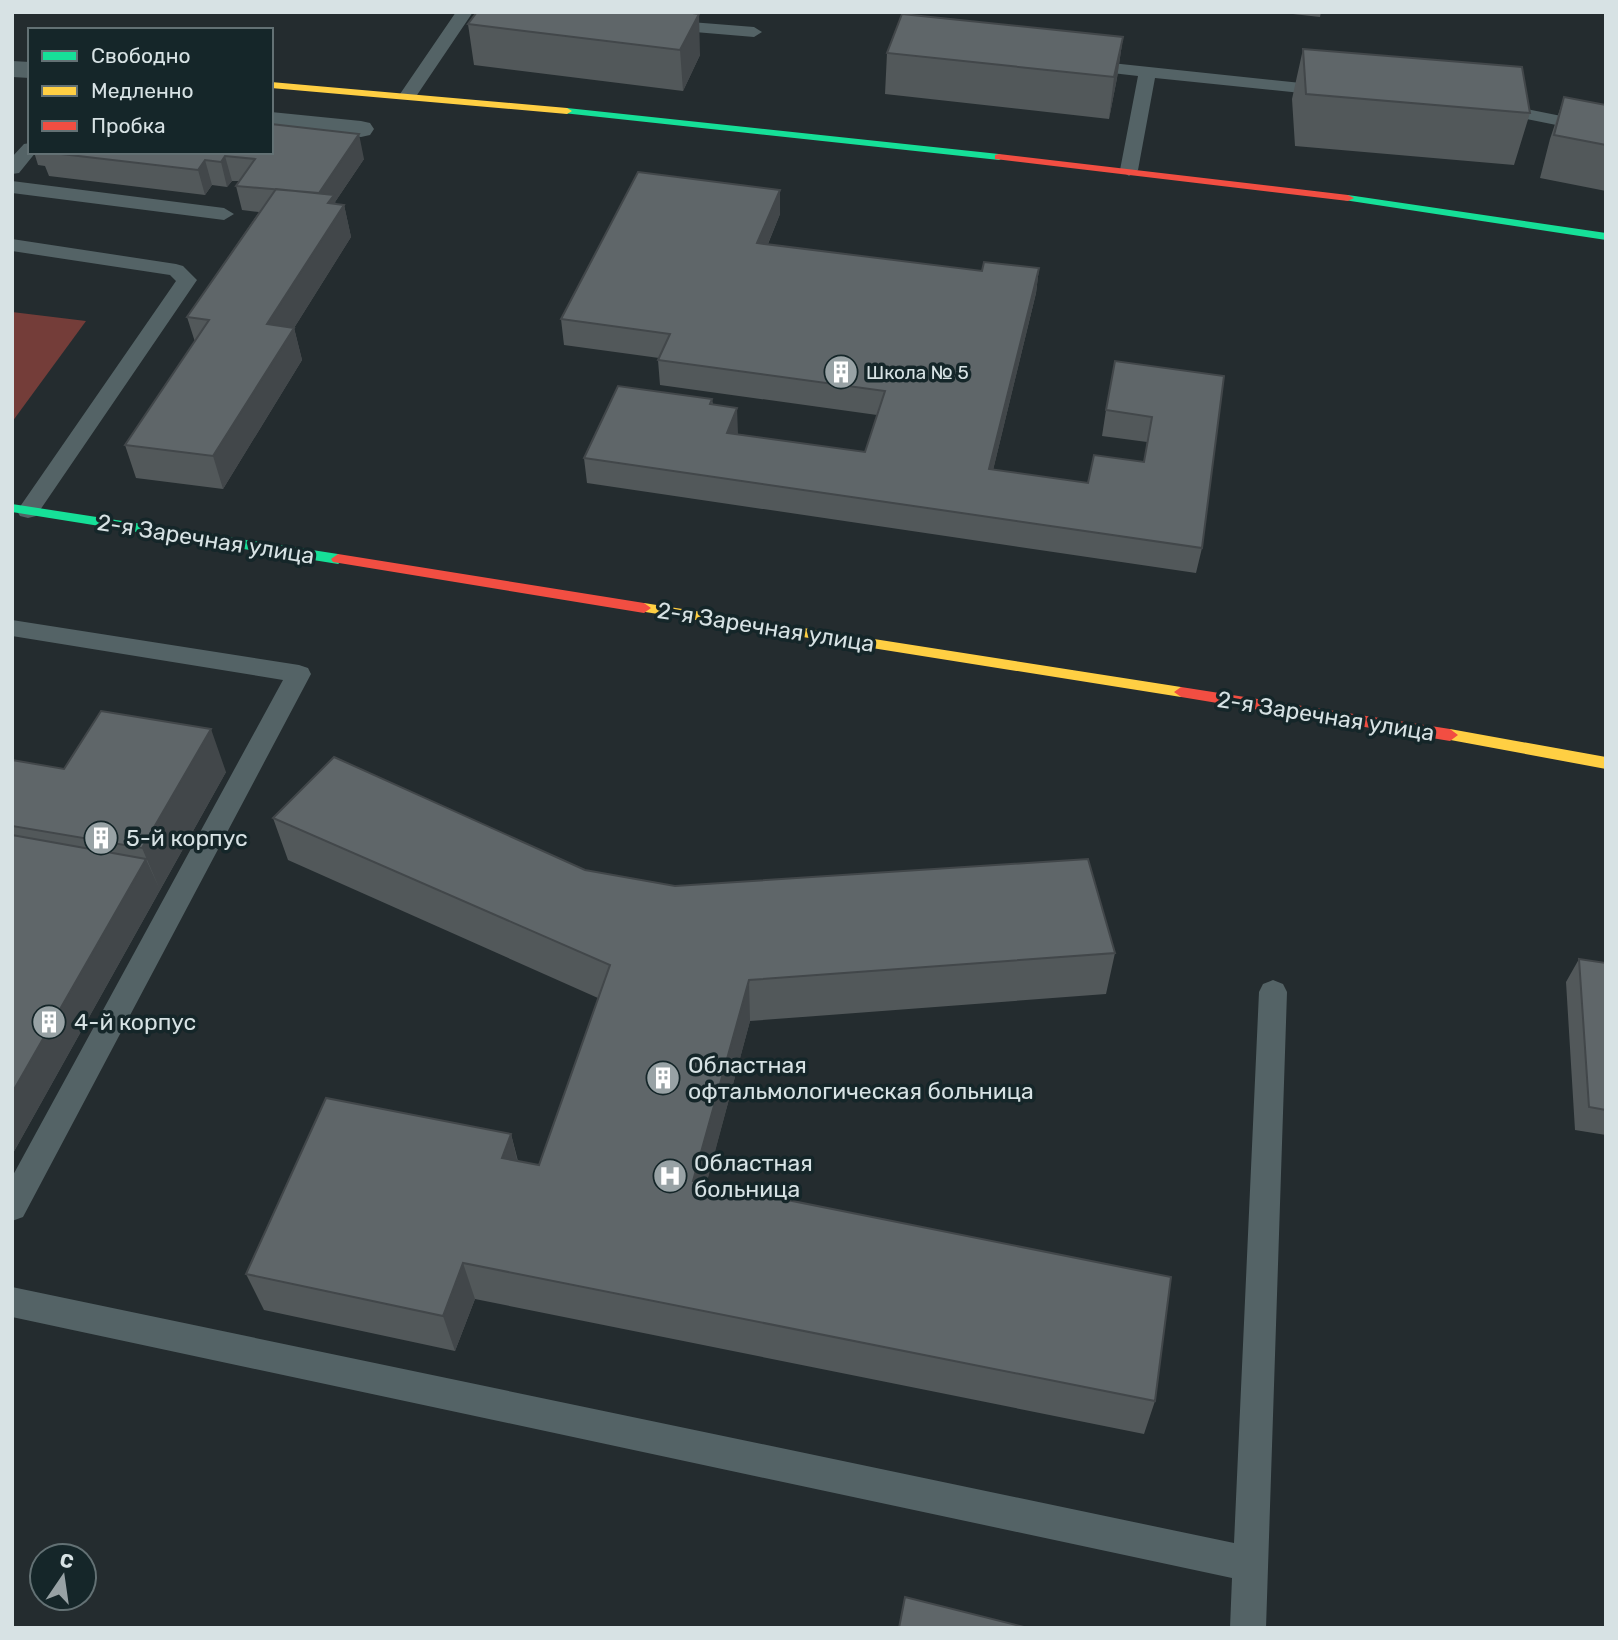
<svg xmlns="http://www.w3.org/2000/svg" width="1618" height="1640" font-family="Rubik,sans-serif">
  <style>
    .green { fill: #743d39 }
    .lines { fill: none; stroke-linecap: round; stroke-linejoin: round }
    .lane { fill: #546366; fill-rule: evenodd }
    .street { fill: #546366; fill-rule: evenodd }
    .fast { fill: #16e098; fill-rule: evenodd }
    .slow { fill: #ffcf43; fill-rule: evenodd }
    .jam { fill: #f24e42; fill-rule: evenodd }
    .wall { fill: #52585a }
    .shaded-wall { fill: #42474a }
    .building { fill: #5f6669; stroke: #42474a; stroke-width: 2 }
    .labels { text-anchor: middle; stroke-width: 7; stroke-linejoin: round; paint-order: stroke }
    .far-poi-label { font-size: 19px; fill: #d7e2e4; stroke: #152629; text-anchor: start }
    .street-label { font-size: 23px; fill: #d7e2e4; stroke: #152629 }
    .poi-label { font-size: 23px; fill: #d7e2e4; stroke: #152629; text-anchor: start }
  </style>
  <rect width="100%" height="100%" fill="#242c2f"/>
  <!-- green -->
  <path class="green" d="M12,312l74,9 -74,101z"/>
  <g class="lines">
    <!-- lane -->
    <path class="lane" d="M456,12h17l-58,86h-12l-3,-4z
      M665,20l89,7 8,5 -8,5 -95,-8 -2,-4z
      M1083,60l247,26 9,5 -9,5 -175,-18 -17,92 -9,6 -9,-6 18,-94 -61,-7 -3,-4z
      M1497,103l109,22v10l-115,-23 -3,-4 3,-4z
      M30,143v9h6l-17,21 -7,1v-17l12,-13z
      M12,181l212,27 10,6 -10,6 -212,-27z
      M12,239l164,25 7,2 14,14 -161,236 -8,2 -8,-2 -3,-5 159,-230 -6,-6 -158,-24z
      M12,620l287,45 9,3 3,6 -288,543 -11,4v-44l271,-497 -271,-44z
      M1273,980l10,4 4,8 -21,636h-36l2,-50 -1220,-261v-30l1222,256 25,-551 4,-8z"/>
    <!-- street -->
    <path class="street" d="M12,61l18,1v16l-18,-1z
      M271,112l90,9 9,2 4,6 -4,6 -9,2 -90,-9z"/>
    <!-- fast -->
    <path class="fast" d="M567,108l432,46 6,3 -6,3 -436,-47v-4z
      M1348,195l258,38v7l-262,-40v-4z
      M12,504l326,50 7,5 -7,5 -326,-52z"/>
    <!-- slow -->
    <path class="slow" d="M271,82l296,26 5,3 -5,3 -296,-26z
      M644,603l537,84 7,5 -7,5 -542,-86 -2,-3 2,-3z
      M1450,729l156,28v12l-161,-30 -3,-4z"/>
    <!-- jam -->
    <path class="jam" d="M999,154l349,41 6,3 -6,3 -353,-42v-4z
      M338,554l306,49 7,5 -7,5 -311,-51 -2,-3z
      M1181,687l269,42 8,6 -8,6 -269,-44 -7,-5z"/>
  </g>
  <!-- wall -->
  <path class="wall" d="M686,12l14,43 -17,36 -209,-26 -6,-41z
    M1275,12h46l-1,5z
    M1123,37l-6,41 -8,41 -224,-25 2,-41z
    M1303,49l227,64 -16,52 -219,-19 -3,-47z
    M1564,97l42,8v86l-66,-13 10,-39z
    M34,152h237l93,7 -29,43 1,2 8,1 7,32 -57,91 8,32 -79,129 -87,-11 -11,-33 70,-103 -8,-25 72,-105 -17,-2 -6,-24 3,-5h-7l-5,6 -15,-2 -7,10 -156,-19 -4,-10 -7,-1z
    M780,190v24l-12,30 214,27 57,-3 -3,25 -43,177 95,13 56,-21 3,-20 -45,-6 4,-26 118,-34 -22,172 -6,25 -609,-90 -3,-25 128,-59 1,6 25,29 127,18 12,-37 -217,-30 -2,-25 1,-2 -95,-13 -3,-26z
    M12,760l52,9 162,3 -214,383z
    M273,818l402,68 440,67 -9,41 -356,27 -44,163 449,217 -11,33 -669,-135 -20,52 -191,-41 -18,-36 265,-140 7,27 21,4 59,-167 -310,-138z
    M1579,959l27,4v172l-31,-5 -9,-148z"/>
  <!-- shaded-wall -->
  <path class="shaded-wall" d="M699,14l1,41 -17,36 -3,-41z
    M1123,37l-6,41 -8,41 5,-42z
    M359,134l5,25 -29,43 3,12 6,-9 7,32 -57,91 8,32 -79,129 -10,-33 54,-132 51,-129z
    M225,156l7,25 -5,6 -6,-25z
    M205,160l7,25 -7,10 -7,-25z
    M780,190v24l-22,54 -1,-25z
    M1039,268l-3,25 -49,202 2,-26z
    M737,408l1,26 -10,24 -1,-25z
    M211,729l15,43 -66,118 -18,-42z
    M146,859l14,31 -148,265v-62z
    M749,980l1,41 -53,198 -4,-38z
    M511,1134l9,38 -18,-14z
    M463,1263l12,36 -20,52 -12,-35z"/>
  <!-- building -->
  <path class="building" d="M477,12h209l13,2 -19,36 -212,-26z
    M902,14l221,23 -9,40 -227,-24z
    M1303,49l219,18 8,46 -224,-19z
    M1564,97l42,8v40l-52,-10z
    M271,124l88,10 -40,59 -83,-7 19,-27 -30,-3 -4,6 -16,-2 -7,10 -154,-18h227z
    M638,172l142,18 -23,53 225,28 2,-9 55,6 -50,201 99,14 6,-28 50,7 8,-45 -46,-7 9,-49 109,15 -22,172 -618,-90 34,-72 94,13 -2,5 27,4 -10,25 138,19 20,-61 -227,-31 12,-26 -109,-15z
    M276,189l58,6 -6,8 16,2 -77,119 27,4 -81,128 -88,-11 84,-125 -22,-3z
    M101,711l110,18 -69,119 -130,-22v-66l52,9z
    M334,757l251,113 90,16 413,-27 27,94 -366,27 -56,201 478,96 -16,124 -692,-138 -20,53 -197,-42 80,-176 185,36 -9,24 37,7 71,-200 -337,-147z
    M12,835l134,24 -134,234z
    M1579,959l27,4v147l-17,-3z
    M905,1597l123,31h-129z"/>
  <!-- icons -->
  <defs>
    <g id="building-disc" transform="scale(1.75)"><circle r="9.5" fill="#98a2a5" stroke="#152629"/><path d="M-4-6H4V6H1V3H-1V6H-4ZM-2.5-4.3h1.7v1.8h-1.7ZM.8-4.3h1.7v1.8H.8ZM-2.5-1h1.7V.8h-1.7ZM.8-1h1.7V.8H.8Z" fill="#fff"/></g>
    <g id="hospital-disc" transform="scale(1.75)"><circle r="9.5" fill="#98a2a5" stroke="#152629"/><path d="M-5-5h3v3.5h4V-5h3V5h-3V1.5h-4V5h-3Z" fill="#fff"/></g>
  </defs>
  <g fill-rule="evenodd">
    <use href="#building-disc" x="841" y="372"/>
    <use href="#building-disc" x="101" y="838"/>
    <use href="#building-disc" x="49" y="1022"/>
    <use href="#building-disc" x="663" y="1078"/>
    <use href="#hospital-disc" x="670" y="1176"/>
  </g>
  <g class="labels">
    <!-- far-poi labels -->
    <g class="far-poi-label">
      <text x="866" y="379">Школа № 5</text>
    </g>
    <!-- street labels -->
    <g class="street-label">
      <text transform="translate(206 539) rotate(9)" y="8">2-я Заречная улица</text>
      <text transform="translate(766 627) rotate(9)" y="8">2-я Заречная улица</text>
      <text transform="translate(1326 716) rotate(9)" y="8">2-я Заречная улица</text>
    </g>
    <!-- poi labels -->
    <g class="poi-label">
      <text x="126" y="846">5-й корпус</text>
      <text x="74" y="1030">4-й корпус</text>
      <text x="688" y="1073">Областная<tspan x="688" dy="26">офтальмологическая больница</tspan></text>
      <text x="694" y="1171">Областная<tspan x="694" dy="26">больница</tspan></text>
    </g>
  </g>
  <!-- border -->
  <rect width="1618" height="1640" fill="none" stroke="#d7e2e4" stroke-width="28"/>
  <!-- legend -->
  <rect x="28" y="28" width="245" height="126" fill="#152629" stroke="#637174" stroke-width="2"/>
  <rect x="42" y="51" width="35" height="10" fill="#16e098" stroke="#637174" stroke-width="2"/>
  <text x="91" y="63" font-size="21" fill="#d7e2e4">Свободно</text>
  <rect x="42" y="86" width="35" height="10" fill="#ffcf43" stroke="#637174" stroke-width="2"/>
  <text x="91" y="98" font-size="21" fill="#d7e2e4">Медленно</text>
  <rect x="42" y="121" width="35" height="10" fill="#f24e42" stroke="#637174" stroke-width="2"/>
  <text x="91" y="133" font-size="21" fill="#d7e2e4">Пробка</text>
  <!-- north arrow -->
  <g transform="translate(63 1577) rotate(13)"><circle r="33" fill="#152629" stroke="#637174" stroke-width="2"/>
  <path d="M0-5L12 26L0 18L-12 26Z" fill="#98a2a5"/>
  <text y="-10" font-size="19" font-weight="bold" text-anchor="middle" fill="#d7e2e4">С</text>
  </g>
</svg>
